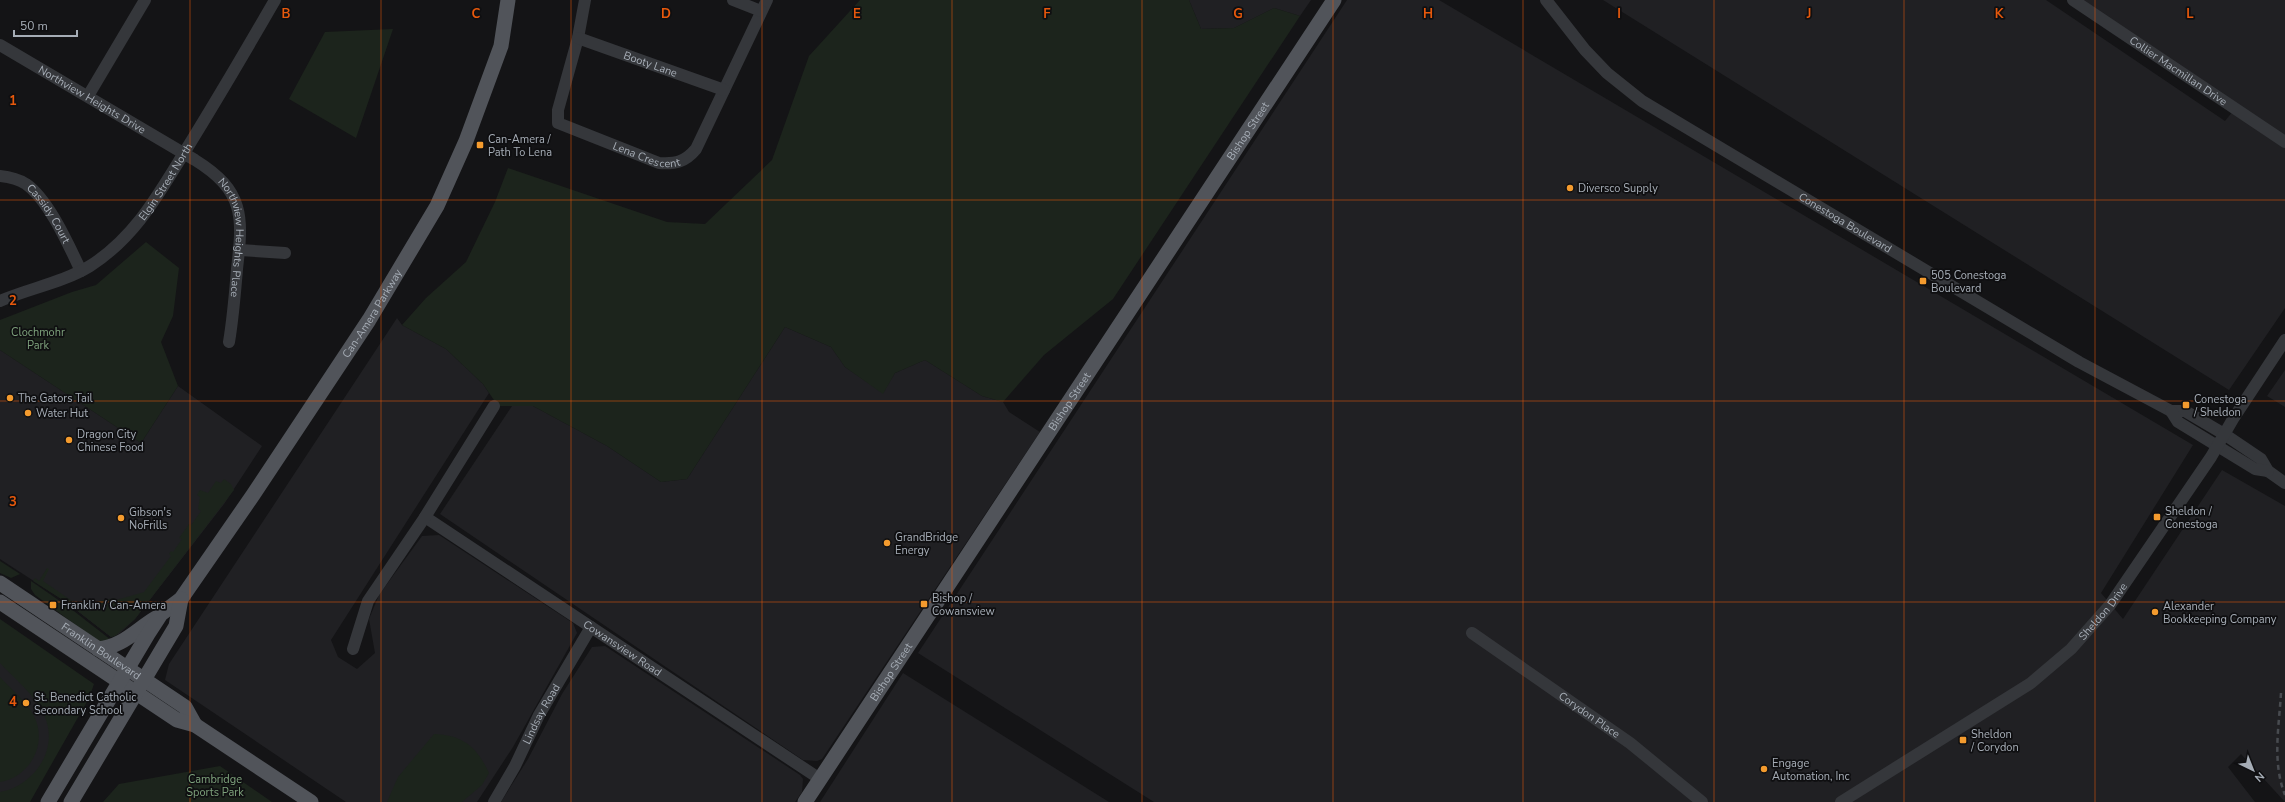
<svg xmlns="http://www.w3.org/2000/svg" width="2285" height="802" font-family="'Nunito Sans',sans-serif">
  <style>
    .built { fill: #202023 }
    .green { fill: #1c241c }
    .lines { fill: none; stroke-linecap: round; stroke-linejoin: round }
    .minor { stroke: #35373b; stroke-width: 12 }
    .major { stroke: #51545a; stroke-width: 15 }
    .rail { stroke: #484b50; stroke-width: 2.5; stroke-dasharray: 5 4; stroke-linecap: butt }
    .grid { fill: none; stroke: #e8590c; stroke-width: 1; stroke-opacity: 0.55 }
    .poi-dot { fill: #f49b2e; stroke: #0f0f11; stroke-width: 1.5 }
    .labels { text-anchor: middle; stroke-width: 3.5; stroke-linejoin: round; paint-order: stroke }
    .street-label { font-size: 11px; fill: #a6adb6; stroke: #0f0f11 }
    .poi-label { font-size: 11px; fill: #a6adb6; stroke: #0f0f11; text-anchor: start }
    .park-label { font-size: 11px; fill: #7ea27c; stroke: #0f0f11 }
    .grid-label { font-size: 13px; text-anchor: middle; font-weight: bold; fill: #e8590c; stroke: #0f0f11; stroke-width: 3.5; stroke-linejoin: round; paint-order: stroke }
  </style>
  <rect width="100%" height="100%" fill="#141416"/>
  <!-- built -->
  <path class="built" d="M1189,0h122l-11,16 -26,-8 -40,20 -33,1z
    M1347,0h92l754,445 -92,148 22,26 99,-149 63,36v296l-44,-48 -13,13 27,35h-1101l-236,-149z
    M1603,0h443l179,121 13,-16 -163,-105h210v308l-56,82z
    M397,318l5,7 44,24 37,35 6,9 -158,247 7,17 19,12 18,-16 -6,-34 10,-24 43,-59 17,-1 134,88 4,10 -64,114 -36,55h-131l-181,-122 4,-16z
    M785,327l46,20 14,20 38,26 12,-20 30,-13 57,36 21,6 6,10 31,20 -218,327 -5,2 -14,-1 -363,-246 72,-108h21l74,40 54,36 26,-3z
    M0,350l141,93 37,-57 84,60 -38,58 -89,115 -16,15 -8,3 -45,-35 -66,-43z
    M2285,370v37l-18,-11z
    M0,622l60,117 -35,63h-25z
    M605,646l195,129 3,4 -1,13 -7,10h-294l27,-43 34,-65 30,-47z
    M903,673l206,129h-289z"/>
  <!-- green -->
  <path class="green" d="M860,0h329l12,29 33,-1 40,-20 26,8 -187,283 -69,56 -41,47 -21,-6 -57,-36 -30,13 -12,21 -38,-27 -14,-20 -46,-20 -98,152 -26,3 -54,-36 -74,-40h-35l-15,-22 -37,-35 -44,-24 24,-27 40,-36 29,-60 13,-34 159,54 38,2 67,-64 37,-104z
    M393,29l-37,109 -67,-39 36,-67z
    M146,242l33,26 -6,48 -12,26 17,44 -37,57 -141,-93v-30l72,-28 24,-7z
    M224,479l7,5 3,6 -99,129 -20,17 -4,1 -45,-35 -33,-21 2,-3 4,3 8,-13 2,1 -6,12 35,24 37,-7 1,2 28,-8 27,-36 -2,-2 2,-3 2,1 9,-13 -3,-1 10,-14 2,1 10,-14 -3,-2 2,-12 -3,-2 3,-5 8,3 8,-12 5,2z
    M0,561l20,13 -9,4 -11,-5z
    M31,581l39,27 41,32 -12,2 -64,-47 -4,-6z
    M0,619l94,65 -5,14 -59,104h-30v-10c34,-6 60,-43 44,-77 -9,-20 -29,-36 -44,-52z
    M0,677c11,12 27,25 34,39 14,28 -4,61 -34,66z
    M434,734c29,1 43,13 55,39l-7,12 -20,17h-75l11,-25z
    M220,766l52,36h-169l16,-18z"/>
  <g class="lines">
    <!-- minor -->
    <g class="minor">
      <path id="s1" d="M585,0l-7,38 -20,72v13l101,40c17,1 26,-1 37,-14l71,-149"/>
      <path d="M733,0l28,11"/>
      <path id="s2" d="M1546,0l39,50 22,23 35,28 437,261 92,49h14l39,23 37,25 7,12 17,12"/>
      <path id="s3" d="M2073,0l212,142"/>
      <path id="s4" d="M578,38l146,52"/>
      <path id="s5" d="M0,45l195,115c50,31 48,57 42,109 -2,25 -4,49 -8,73"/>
      <path d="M88,96l57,-96"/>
      <path id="s6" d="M0,176c9,1 18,3 26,8 23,16 43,62 55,87"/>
      <path d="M240,250l45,3"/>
      <path id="s7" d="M0,301c30,-13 62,-18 90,-35 44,-28 67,-69 94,-113 31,-50 61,-101 91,-153"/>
      <path d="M2171,411l7,11 77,47 13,2"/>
      <path id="s8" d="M425,517l395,262"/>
      <path id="s9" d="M1472,633l158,110 72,59"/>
      <path d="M353,649l15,-48 57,-84 69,-111"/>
      <path id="s10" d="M494,802l21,-36 24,-51 52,-88"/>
      <path id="s11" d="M1841,802l190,-119 40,-34 39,-44 101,-148 22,-38 52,-79"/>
    </g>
    <!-- major -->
    <g class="major">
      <path id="s12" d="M0,583l185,124 10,18"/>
      <path d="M0,602l177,118 18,5 116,77"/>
      <path d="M98,649c24,-2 38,-19 58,-31"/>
      <path id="s13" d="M48,802l100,-168 13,-20 20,-15 72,-104 116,-175 68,-114 29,-65 35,-95 7,-46"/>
      <path d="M71,802l105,-176 5,-27"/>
      <path id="s14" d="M805,802l529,-802"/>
    </g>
    <!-- rail -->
    <path class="rail" d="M2281,693c-2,34 -9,69 4,102"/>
  </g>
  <!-- grid -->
  <path class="grid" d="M190,0v802M381,0v802M571,0v802M762,0v802M952,0v802M1142,0v802M1333,0v802M1523,0v802M1714,0v802M1904,0v802M2095,0v802M0,200h2285M0,401h2285M0,602h2285"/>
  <!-- markers -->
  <g class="poi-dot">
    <rect x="476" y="141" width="8" height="8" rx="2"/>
    <circle cx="1570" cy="188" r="4"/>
    <rect x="1919" y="277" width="8" height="8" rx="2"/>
    <circle cx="10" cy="398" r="4"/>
    <rect x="2182" y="401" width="8" height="8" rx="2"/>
    <circle cx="28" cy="413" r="4"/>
    <circle cx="69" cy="440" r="4"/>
    <rect x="2153" y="513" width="8" height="8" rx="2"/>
    <circle cx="121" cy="518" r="4"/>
    <circle cx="887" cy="543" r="4"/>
    <rect x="920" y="600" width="8" height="8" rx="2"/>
    <rect x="49" y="601" width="8" height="8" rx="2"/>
    <circle cx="2155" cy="612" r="4"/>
    <circle cx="26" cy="703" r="4"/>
    <rect x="1959" y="736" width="8" height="8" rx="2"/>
    <circle cx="1764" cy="769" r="4"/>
  </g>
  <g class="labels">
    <!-- street labels -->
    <g class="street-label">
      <text dy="4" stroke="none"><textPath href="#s4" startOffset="77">Booty Lane</textPath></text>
      <text dy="4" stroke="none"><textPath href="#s3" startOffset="127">Collier Macmillan Drive</textPath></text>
      <text dy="4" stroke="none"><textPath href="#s5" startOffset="107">Northview Heights Drive</textPath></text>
      <text dy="4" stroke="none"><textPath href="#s14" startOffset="804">Bishop Street</textPath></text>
      <text dy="4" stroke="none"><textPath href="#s1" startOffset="221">Lena Crescent</textPath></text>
      <text dy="4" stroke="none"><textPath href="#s7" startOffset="211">Elgin Street North</textPath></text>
      <text dy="4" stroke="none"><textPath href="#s6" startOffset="65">Cassidy Court</textPath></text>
      <text dy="4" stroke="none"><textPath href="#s2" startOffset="377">Conestoga Boulevard</textPath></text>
      <text dy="4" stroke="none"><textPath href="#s5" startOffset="320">Northview Heights Place</textPath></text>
      <text dy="4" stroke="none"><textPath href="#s13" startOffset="588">Can-Amera Parkway</textPath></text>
      <text dy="4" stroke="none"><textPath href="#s14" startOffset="480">Bishop Street</textPath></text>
      <text dy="4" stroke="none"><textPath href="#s11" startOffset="326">Sheldon Drive</textPath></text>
      <text dy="4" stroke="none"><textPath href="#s8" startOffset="237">Cowansview Road</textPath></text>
      <text dy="4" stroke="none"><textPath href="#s12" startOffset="122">Franklin Boulevard</textPath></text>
      <text dy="4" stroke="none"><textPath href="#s14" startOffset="156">Bishop Street</textPath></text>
      <text dy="4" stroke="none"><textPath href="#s10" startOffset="100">Lindsay Road</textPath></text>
      <text dy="4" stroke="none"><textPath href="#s9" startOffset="143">Corydon Place</textPath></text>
    </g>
    <!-- poi labels -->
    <g class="poi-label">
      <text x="488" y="143">Can-Amera /<tspan x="488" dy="13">Path To Lena</tspan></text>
      <text x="1578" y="192">Diversco Supply</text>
      <text x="1931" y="279">505 Conestoga<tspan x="1931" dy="13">Boulevard</tspan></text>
      <text x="18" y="402">The Gators Tail</text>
      <text x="2194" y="403">Conestoga<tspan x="2194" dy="13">/ Sheldon</tspan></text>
      <text x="36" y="417">Water Hut</text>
      <text x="77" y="438">Dragon City<tspan x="77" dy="13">Chinese Food</tspan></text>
      <text x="2165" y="515">Sheldon /<tspan x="2165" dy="13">Conestoga</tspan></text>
      <text x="129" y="516">Gibson's<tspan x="129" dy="13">NoFrills</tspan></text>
      <text x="895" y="541">GrandBridge<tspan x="895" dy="13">Energy</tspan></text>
      <text x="932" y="602">Bishop /<tspan x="932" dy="13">Cowansview</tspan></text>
      <text x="61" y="609">Franklin / Can-Amera</text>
      <text x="2163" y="610">Alexander<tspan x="2163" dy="13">Bookkeeping Company</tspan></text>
      <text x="34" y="701">St. Benedict Catholic<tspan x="34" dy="13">Secondary School</tspan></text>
      <text x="1971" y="738">Sheldon<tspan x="1971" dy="13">/ Corydon</tspan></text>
      <text x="1772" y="767">Engage<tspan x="1772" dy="13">Automation, Inc</tspan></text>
    </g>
    <!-- park labels -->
    <g class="park-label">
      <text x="38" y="336">Clochmohr<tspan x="38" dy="13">Park</tspan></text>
      <text x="215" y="783">Cambridge<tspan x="215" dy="13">Sports Park</tspan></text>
    </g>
  </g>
  <g class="grid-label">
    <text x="286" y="18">B</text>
    <text x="476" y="18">C</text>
    <text x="666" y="18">D</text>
    <text x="857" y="18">E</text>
    <text x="1047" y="18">F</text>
    <text x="1238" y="18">G</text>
    <text x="1428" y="18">H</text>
    <text x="1619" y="18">I</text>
    <text x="1809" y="18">J</text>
    <text x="1999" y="18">K</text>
    <text x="2190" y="18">L</text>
    <text x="13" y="105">1</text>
    <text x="13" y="305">2</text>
    <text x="13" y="506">3</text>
    <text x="13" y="706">4</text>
  </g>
  <!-- north arrow -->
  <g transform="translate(2253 770) rotate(137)" stroke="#0f0f11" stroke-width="3" paint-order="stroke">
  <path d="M0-3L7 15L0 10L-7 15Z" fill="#a6adb6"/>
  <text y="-6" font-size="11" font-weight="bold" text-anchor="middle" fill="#a6adb6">N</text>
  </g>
  <!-- scale -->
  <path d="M14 30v6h63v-6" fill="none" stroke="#a6adb6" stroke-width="2"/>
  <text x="20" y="30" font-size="12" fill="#a6adb6" stroke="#0f0f11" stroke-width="3" paint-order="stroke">50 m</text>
</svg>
